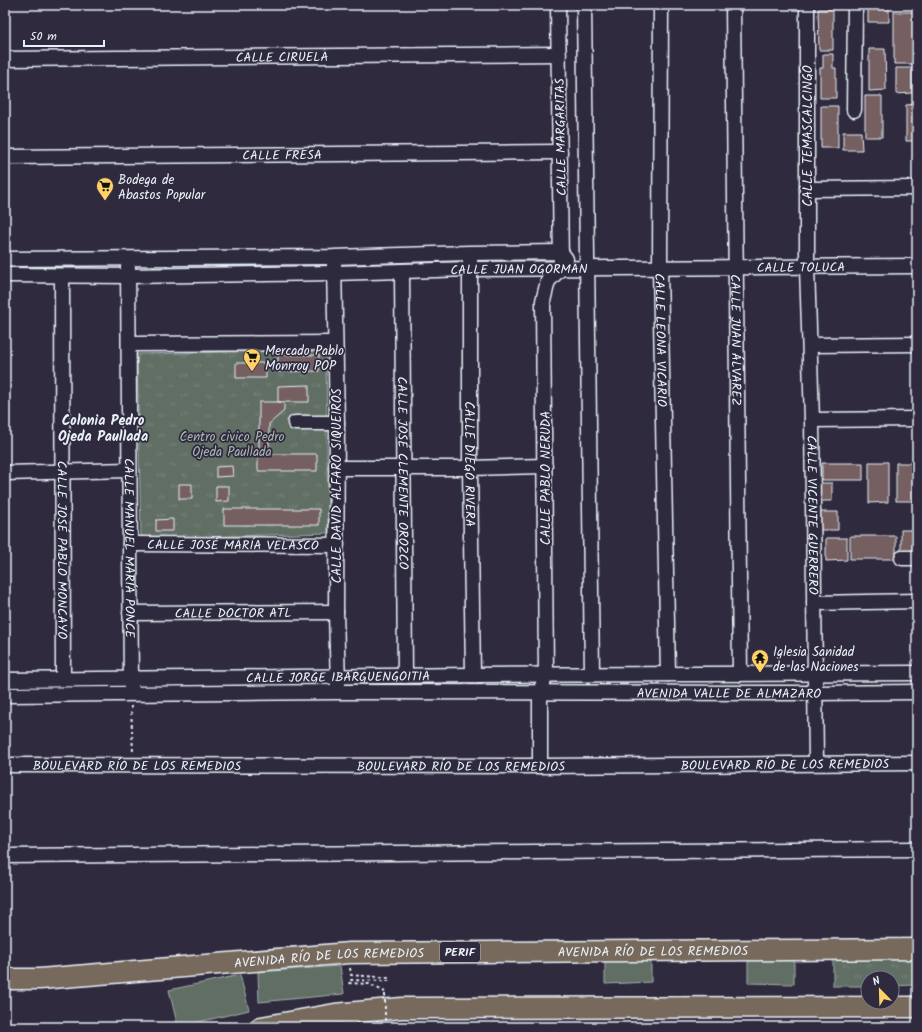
<svg xmlns="http://www.w3.org/2000/svg" width="922" height="1032" font-family="Kalam,sans-serif">
  <style>
    .grass { fill: url(#grass-tufts); stroke: #a4b0ae }
    .garden { fill: #606e64; stroke: #a4b0ae }
    .building { fill: #745e61; stroke: #e8f1f8 }
    .lines { fill: none; stroke-linecap: round; stroke-linejoin: round }
    .minor-casing { stroke: #e8f1f8; stroke-width: 17 }
    .highway-casing { stroke: #e8f1f8; stroke-width: 23 }
    .path { stroke: #e8f1f8; stroke-width: 2; stroke-dasharray: 3 3; stroke-linecap: butt }
    .minor { stroke: #2f2a3d; stroke-width: 14 }
    .highway { stroke: #77695c; stroke-width: 20 }
    .path-bridge { stroke: #e8f1f8; stroke-width: 2; stroke-dasharray: 3 3; stroke-linecap: butt }
    .labels { text-anchor: middle; stroke-width: 3.5; stroke-linejoin: round; paint-order: stroke }
    .shield { fill: #2f2a3d; stroke: #b0b5c0; stroke-width: 1 }
    .shield-label { font-size: 12px; font-weight: bold; fill: #e8f1f8 }
    .street-label { font-size: 13px; fill: #e8f1f8; stroke: #2f2a3d }
    .poi-label { font-size: 13px; fill: #e8f1f8; stroke: #2f2a3d; text-anchor: start }
    .park-label { font-size: 13px; fill: #abb6b5; stroke: #2f2a3d }
    .neighbourhood-label { font-size: 14px; font-weight: bold; fill: #e8f1f8; stroke: #2f2a3d }
  </style>
  <defs>
    <pattern id="grass-tufts" width="24" height="20" patternUnits="userSpaceOnUse"><rect width="24" height="20" fill="#606e64"/><path d="M3 7l-1-3M5 7V3M7 7l1-3M15 17l-1-3M17 17v-4M19 17l1-3" fill="none" stroke="#77837b"/></pattern>
  </defs>
  <rect width="100%" height="100%" fill="#2f2a3d"/>
  <filter id="ink" filterUnits="userSpaceOnUse"><feTurbulence type="fractalNoise" baseFrequency=".025" numOctaves="2"/><feDisplacementMap in="SourceGraphic" scale="8" xChannelSelector="R" yChannelSelector="G"/><feConvolveMatrix kernelMatrix="1 2 1 2 8 2 1 2 1" color-interpolation-filters="sRGB"/></filter>
  <g filter="url(#ink)">
    <!-- grass -->
    <path class="grass" d="M326,350l2,183 -187,6 -4,-185z
      M833,956l83,2v27l-24,1v-8h-24v8h-35z"/>
    <!-- garden -->
    <path class="garden" d="M651,958v24l-46,2v-24z
      M748,958h46v26l-46,-1z
      M340,966l4,28 -85,8 -1,-30z
      M240,975l9,35 -71,17 -9,-37z"/>
    <!-- building -->
    <path class="building" d="M868,7h21v15h-21z
      M818,9h15v41h-14z
      M894,12h23v52h-23z
      M869,49h16l1,41 -17,1z
      M823,54h10v14h3v30h-16v-30h3z
      M896,68h16v25l-16,1z
      M865,96h17v41h-17z
      M917,104v37h-11v-36z
      M821,106h17v42h-17z
      M843,132h18l1,18h-19z
      M278,355h41v16l-41,1z
      M236,363h30v15h-30z
      M309,385v17h-31v-16z
      M259,402h25v9l-15,13v25l-10,1z
      M258,454h59v17h-59z
      M869,462h19v40l-19,1z
      M822,463h41v17h-41z
      M896,463h21v38h-21z
      M232,466l1,10 -17,1v-10z
      M820,483h12v18h-12z
      M179,484h13v15h-13z
      M216,486h13v15l-13,1z
      M224,509h95v16h-95z
      M820,512h18v18h-18z
      M173,519v12h-17v-11z
      M901,530h16v21h-16z
      M850,536h46v23h-46z
      M826,538h21v22l-21,1z"/>
    <g class="lines">
      <!-- minor casing -->
      <g class="minor-casing">
        <g id="minor">
          <path d="M584,5l8,669"/>
          <path id="s1" d="M661,5l-1,263 8,406"/>
          <path id="s2" d="M733,5l7,669"/>
          <path id="s3" d="M807,5v262l5,153 4,343"/>
          <path id="s4" d="M5,59l554,-5"/>
          <path d="M854,110l1,-105"/>
          <path id="s5" d="M5,157l555,-5"/>
          <path d="M807,189l110,-1"/>
          <path d="M5,259l328,-2 136,-4 92,-1 5,7"/>
          <path id="s6" d="M470,259v209l3,207"/>
          <path d="M334,263l3,160 -1,189 2,74"/>
          <path id="s7" d="M128,267l3,420"/>
          <path id="s8" d="M402,271l3,405"/>
          <path id="s9" d="M5,275l123,1 206,-3 136,-4 447,-3"/>
          <path id="s10" d="M62,276l1,403"/>
          <path d="M129,344l206,-1"/>
          <path d="M810,345l107,-1"/>
          <path d="M812,420l105,-1"/>
          <path d="M295,423h42"/>
          <path d="M336,468h134l75,-2"/>
          <path d="M5,473l124,-3"/>
          <path id="s11" d="M130,544l207,1"/>
          <path d="M902,558h15"/>
          <path d="M814,603l103,-2"/>
          <path id="s12" d="M130,613l206,-1"/>
          <path id="s13" d="M5,680l468,-5 444,-2"/>
          <path id="s14" d="M5,695l333,-3 477,1 102,-1"/>
          <path id="s15" d="M5,765l535,1 377,-3"/>
          <path d="M540,766v-74l6,-17 -3,-374 5,-20 13,-13 -3,-263"/>
          <path d="M5,856l912,-7"/>
          <path d="M347,1027l5,-14"/>
        </g>
      </g>
      <!-- highway casing -->
      <g class="highway-casing">
        <g id="highway">
          <path id="s16" d="M5,979h35l309,-26 568,-4"/>
          <path d="M261,1027l74,-13 67,-6 515,-1"/>
        </g>
      </g>
      <!-- path -->
      <path class="path" d="M131,706l2,47
        M350,968l1,7 38,3v3l-39,-1 -1,3 20,1 16,8"/>
      <!-- minor -->
      <use href="#minor" class="minor"/>
      <!-- highway -->
      <use href="#highway" class="highway"/>
      <!-- path-bridge -->
      <path class="path-bridge" d="M385,1027v-35"/>
    </g>
  </g>
  <!-- icons -->
  <defs>
    <g id="supermarket-pin" transform="scale(0.9)"><path d="M0 17L-7.5 6A9.5 9.5 0 1 1 7.5 6Z" fill="#ffd166" stroke="#2f2a3d"/><path d="M-6-5.5h2.5l.6 2H6L4.5 2H-2.5L-4.4-4H-6ZM-1.5 3.2a1.3 1.3 0 1 0 .1 0ZM3 3.2a1.3 1.3 0 1 0 .1 0Z" fill="#111"/></g>
    <g id="temple-pin" transform="scale(0.9)"><path d="M0 17L-7.5 6A9.5 9.5 0 1 1 7.5 6Z" fill="#ffd166" stroke="#2f2a3d"/><path d="M0-6L5-2H3V0L6.5 2.5H4V6H1.5V3h-3V6H-4V2.5H-6.5L-3 0V-2H-5Z" fill="#111"/></g>
  </defs>
  <g fill-rule="evenodd">
    <use href="#supermarket-pin" x="105" y="186"/>
    <use href="#supermarket-pin" x="252" y="357"/>
    <use href="#temple-pin" x="760" y="658"/>
  </g>
  <g class="labels">
    <!-- shield labels -->
    <rect class="shield" x="440" y="942" width="40" height="20" rx="3"/>
    <g class="shield-label">
      <text x="460" y="956">PERIF</text>
    </g>
    <!-- street labels -->
    <g class="street-label">
      <text dy="5" stroke="none"><textPath href="#s4" startOffset="277">CALLE CIRUELA</textPath></text>
      <text transform="translate(807 136) rotate(-90)" y="5">CALLE TEMASCALCINGO</text>
      <text transform="translate(560 137) rotate(-91)" y="5">CALLE MARGARITAS</text>
      <text dy="5" stroke="none"><textPath href="#s5" startOffset="277">CALLE FRESA</textPath></text>
      <text dy="5" stroke="none"><textPath href="#s9" startOffset="796">CALLE TOLUCA</textPath></text>
      <text dy="5" stroke="none"><textPath href="#s9" startOffset="514">CALLE JUAN OGORMAN</textPath></text>
      <text dy="5" stroke="none"><textPath href="#s1" startOffset="335">CALLE LEONA VICARIO</textPath></text>
      <text dy="5" stroke="none"><textPath href="#s2" startOffset="335">CALLE JUAN ÁLVAREZ</textPath></text>
      <text dy="5" stroke="none"><textPath href="#s6" startOffset="205">CALLE DIEGO RIVERA</textPath></text>
      <text dy="5" stroke="none"><textPath href="#s8" startOffset="202">CALLE JOSÉ CLEMENTE OROZCO</textPath></text>
      <text transform="translate(545 478) rotate(-90)" y="5">CALLE PABLO NERUDA</text>
      <text transform="translate(336 486) rotate(-90)" y="5">CALLE DAVID ALFARO SIQUEIROS</text>
      <text dy="5" stroke="none"><textPath href="#s3" startOffset="510">CALLE VICENTE GUERRERO</textPath></text>
      <text dy="5" stroke="none"><textPath href="#s11" startOffset="103">CALLE JOSÉ MARÍA VELASCO</textPath></text>
      <text dy="5" stroke="none"><textPath href="#s7" startOffset="281">CALLE MANUEL MARÍA PONCE</textPath></text>
      <text dy="5" stroke="none"><textPath href="#s10" startOffset="274">CALLE JOSÉ PABLO MONCAYO</textPath></text>
      <text dy="5" stroke="none"><textPath href="#s12" startOffset="103">CALLE DOCTOR ATL</textPath></text>
      <text dy="5" stroke="none"><textPath href="#s13" startOffset="333">CALLE JORGE IBARGUENGOITIA</textPath></text>
      <text dy="5" stroke="none"><textPath href="#s14" startOffset="724">AVENIDA VALLE DE ALMAZARO</textPath></text>
      <text dy="5" stroke="none"><textPath href="#s15" startOffset="780">BOULEVARD RÍO DE LOS REMEDIOS</textPath></text>
      <text dy="5" stroke="none"><textPath href="#s15" startOffset="132">BOULEVARD RÍO DE LOS REMEDIOS</textPath></text>
      <text dy="5" stroke="none"><textPath href="#s15" startOffset="456">BOULEVARD RÍO DE LOS REMEDIOS</textPath></text>
      <text dy="5" stroke="none"><textPath href="#s16" startOffset="649">AVENIDA RÍO DE LOS REMEDIOS</textPath></text>
      <text dy="5" stroke="none"><textPath href="#s16" startOffset="325">AVENIDA RÍO DE LOS REMEDIOS</textPath></text>
    </g>
    <!-- poi labels -->
    <g class="poi-label">
      <text x="118" y="184">Bodega de<tspan x="118" dy="15">Abastos Popular</tspan></text>
      <text x="265" y="355">Mercado Pablo<tspan x="265" dy="15">Monrroy POP</tspan></text>
      <text x="773" y="656">Iglesia Sanidad<tspan x="773" dy="15">de las Naciones</tspan></text>
    </g>
    <!-- park labels -->
    <g class="park-label">
      <text x="232" y="441">Centro civico Pedro<tspan x="232" dy="15">Ojeda Paullada</tspan></text>
    </g>
    <!-- neighbourhood labels -->
    <g class="neighbourhood-label">
      <text x="103" y="425">Colonia Pedro<tspan x="103" dy="16">Ojeda Paullada</tspan></text>
    </g>
  </g>
  <!-- margin -->
  <rect width="922" height="1032" fill="none" stroke="#2f2a3d" stroke-width="20"/>
  <rect x="10" y="10" width="902" height="1012" fill="none" stroke="#e8f1f8" stroke-width="1.5" filter="url(#ink)"/>
  <!-- north arrow -->
  <g transform="translate(880 990) rotate(337)"><circle r="19" fill="#2f2a3d" stroke="#797a88"/>
  <path d="M0-3L7 15L0 10L-7 15Z" fill="#ffd166"/>
  <text y="-6" font-size="11" font-weight="bold" text-anchor="middle" fill="#e8f1f8">N</text>
  </g>
  <!-- scale -->
  <path d="M24 40v6h80v-6" fill="none" stroke="#e8f1f8" stroke-width="2"/>
  <text x="30" y="40" font-size="12" fill="#e8f1f8" stroke="#2f2a3d" stroke-width="3" paint-order="stroke">50 m</text>
</svg>
